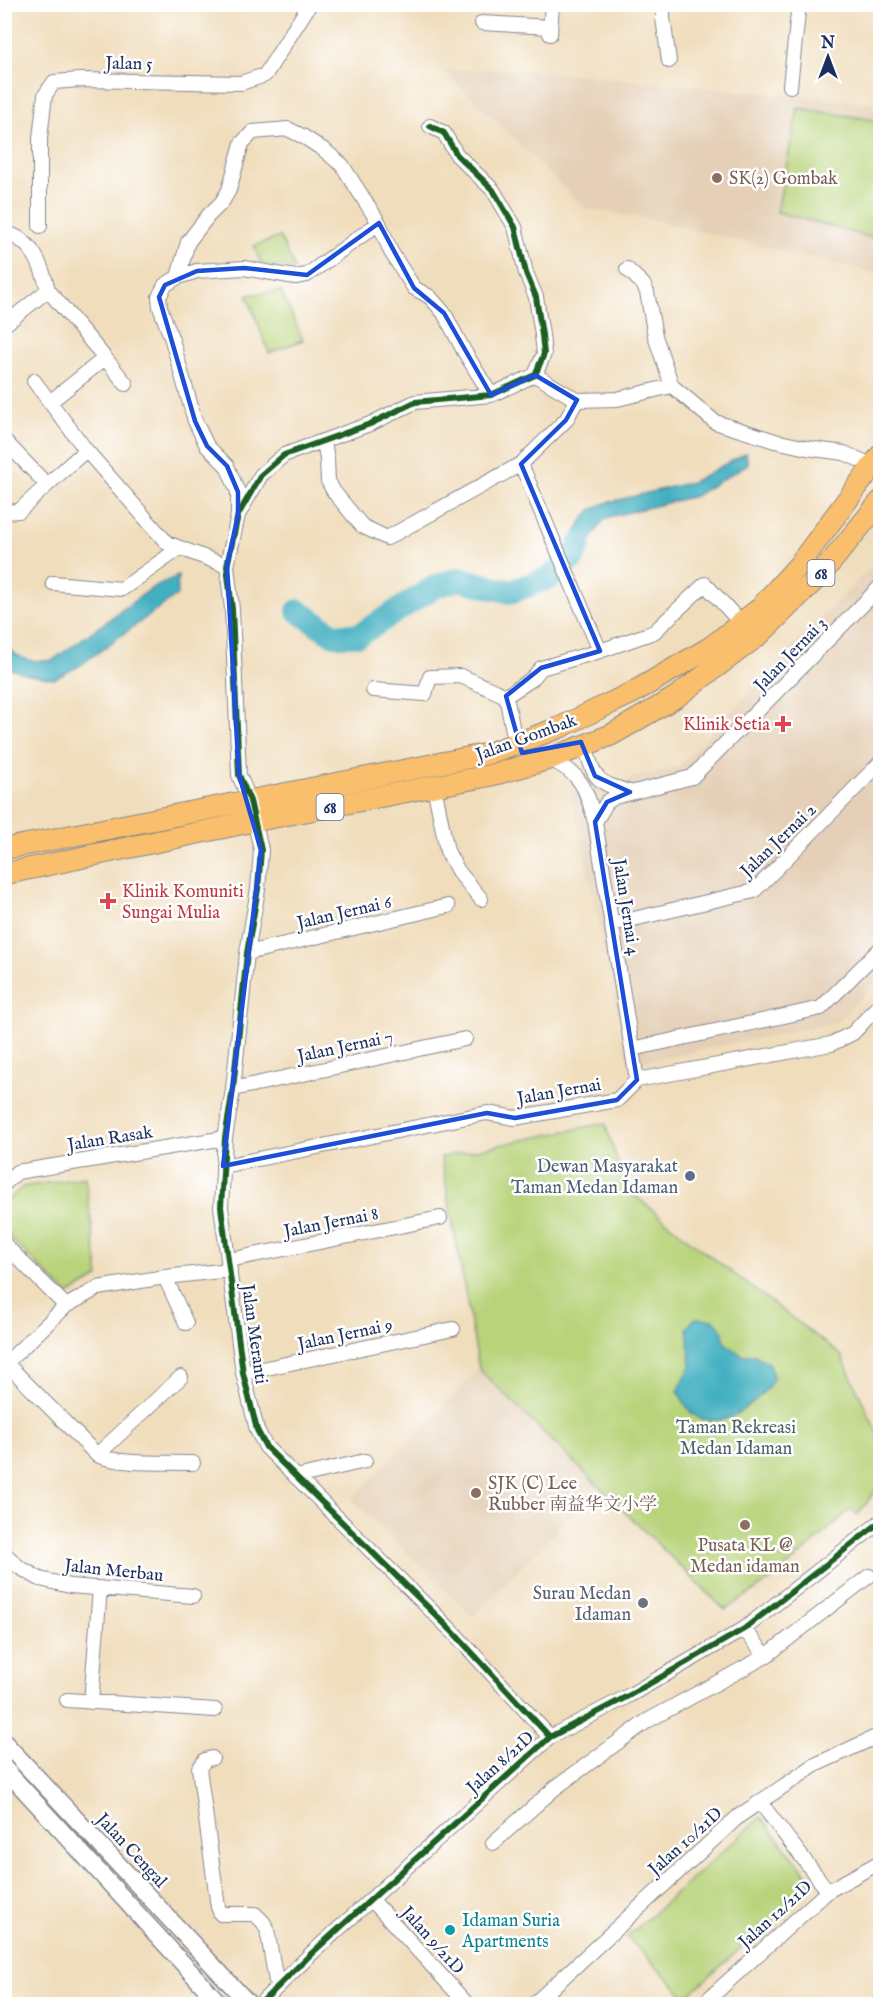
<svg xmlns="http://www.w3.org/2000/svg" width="885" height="2009" font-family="'IM FELL English','Noto Serif SC',serif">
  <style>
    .built { fill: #e5d0b7 }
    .green { fill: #b8d379; stroke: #6a816c; stroke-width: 1.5 }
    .water { fill: #43b0c1; stroke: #2f7090; stroke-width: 1.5 }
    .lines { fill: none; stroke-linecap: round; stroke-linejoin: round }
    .river { stroke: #43b0c1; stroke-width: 24 }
    .minor-casing { stroke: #86868d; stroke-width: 16 }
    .tertiary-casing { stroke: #86868d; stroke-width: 19 }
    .primary-casing { stroke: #86868d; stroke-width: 23 }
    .minor { stroke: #fff; stroke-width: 14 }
    .tertiary { stroke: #fff; stroke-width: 16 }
    .primary { stroke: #f9bf6d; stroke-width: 21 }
    .cycleway-casing { stroke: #fff; stroke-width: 10 }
    .cycleway { stroke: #1b5e20; stroke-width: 6 }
    .marked { fill: none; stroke: #1d4ed8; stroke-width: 4.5; stroke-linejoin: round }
    .education-dot { fill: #8d6e63; stroke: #fff; stroke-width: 2 }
    .health-dot { fill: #e0444e; stroke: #fff; stroke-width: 2 }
    .service-dot { fill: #5c6f8a; stroke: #fff; stroke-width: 2 }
    .worship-dot { fill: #6b7280; stroke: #fff; stroke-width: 2 }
    .culture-dot { fill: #0f9aa8; stroke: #fff; stroke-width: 2 }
    .labels { text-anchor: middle; stroke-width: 5; stroke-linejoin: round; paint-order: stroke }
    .shield { fill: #fff; stroke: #5f6d8e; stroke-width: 1.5 }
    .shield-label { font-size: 16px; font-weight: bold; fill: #1b2f5e }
    .street-label { font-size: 18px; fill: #1b2f5e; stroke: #fff }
    .education-label { font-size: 18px; fill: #785e54; stroke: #fff; text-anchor: start }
    .health-label { font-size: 18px; fill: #be3a42; stroke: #fff; text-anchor: end }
    .service-label { font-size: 18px; fill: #4e5e75; stroke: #fff; text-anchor: end }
    .park-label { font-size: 18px; fill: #4a6066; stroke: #fff }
    .worship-label { font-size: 18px; fill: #5b616d; stroke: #fff; text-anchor: end }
    .culture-label { font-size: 18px; fill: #0d838f; stroke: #fff; text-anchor: start }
  </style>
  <rect width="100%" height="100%" fill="#fff"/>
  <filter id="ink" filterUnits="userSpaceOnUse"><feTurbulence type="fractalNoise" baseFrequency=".0167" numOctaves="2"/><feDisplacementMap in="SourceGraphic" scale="12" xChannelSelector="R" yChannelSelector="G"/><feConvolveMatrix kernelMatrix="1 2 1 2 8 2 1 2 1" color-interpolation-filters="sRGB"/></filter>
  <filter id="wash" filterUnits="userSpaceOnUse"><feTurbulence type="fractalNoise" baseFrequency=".008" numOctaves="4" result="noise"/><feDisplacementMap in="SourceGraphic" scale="24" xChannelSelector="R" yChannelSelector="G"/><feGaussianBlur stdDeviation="1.35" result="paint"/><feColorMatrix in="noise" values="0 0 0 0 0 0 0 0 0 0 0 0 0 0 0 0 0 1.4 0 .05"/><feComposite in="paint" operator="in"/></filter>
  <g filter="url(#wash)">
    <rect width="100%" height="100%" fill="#f0ddbc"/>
    <!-- built -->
    <path class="built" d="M443,70h84l353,34v170l-232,-55 -62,-10z
      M880,557v420l-43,45 -208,43 -58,-272 108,-27z
      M479,1369l120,118 -126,130 -121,-118z"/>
    <!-- green -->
    <path class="green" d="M798,108l82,13v119l-103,-28z
      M280,237l15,32 -34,-5 -7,-18z
      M281,291l22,49 -34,13 -22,-58z
      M605,1123l21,65 63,52 152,115 39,84v45l-20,28 -3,3 -6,-6 -74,67 -52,34 -246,-241 -38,-212z
      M85,1177l14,100 -31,18 -63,-62v-30l17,-16z
      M761,1817l53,66 -128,114 -59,-60z"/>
    <!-- water -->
    <path class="water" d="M746,453l2,11 -53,32 -82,20c-1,0 -9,4 -9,4 -5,5 -29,46 -31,52l-9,-18 18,-33 9,-11 15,-7 86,-21z
      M178,576l-1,19 -98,71 -25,13 -25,-4 -24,-8v-21c16,14 27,17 48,14l102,-74z
      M695,1318l19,2 8,9 3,14 17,12h13l15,9c1,4 3,9 3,13 -2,13 -32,36 -44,41 -9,3 -23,3 -32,-1 -9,-5 -14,-17 -19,-26l13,-25 -4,-38z"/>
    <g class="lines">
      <!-- river -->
      <path class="river" d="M298,611l36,24h25l77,-49 23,-7 51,13 39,-14 24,-20 6,-13"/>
    </g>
  </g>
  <g filter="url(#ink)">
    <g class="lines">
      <!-- minor casing -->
      <g class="minor-casing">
        <path id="minor" d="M663,4v14l6,43
          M482,23l68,4
          M550,34l2,-30
          M790,86l9,-82
          M430,126l14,7 13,22 36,35 22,37 11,46 10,24 6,38 2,19 -9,21 -44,20 -76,7 -45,22 -86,31 -23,20 -23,40 -11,51 5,43 7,166 11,26 11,49 -3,39 -11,64 -14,136 -8,49 -4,69 22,166 14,57 9,17 187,185 97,105
          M40,226v-88l5,-43 9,-13 26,-2 161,3 24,-8 45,-71
          M4,233c28,5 38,33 44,57l-44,35
          M627,269l16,15 4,8 8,44 17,50
          M178,277l10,-35 20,-26 14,-14 7,-12 13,-47 11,-11 35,-3 16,8 20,13 18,15 37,58
          M48,290l57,68 -55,44
          M105,358l21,26
          M535,375l42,25 40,-1 55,-13 43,36 60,19 32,7 37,5 30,13
          M34,381l52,69 81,93 60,23
          M4,440l43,45 39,-35
          M324,442l3,17 1,22 6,11 28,34 25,12 134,-74 45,-44 11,-20
          M521,464l79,187
          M4,512l15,-1 28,-26
          M238,513v-21l-11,-26 -20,-20 -12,-25 -23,-81 -12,-33 -1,-10 6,-12 13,-8 19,-6 47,-3 51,9 12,-2 72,-52 12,29 23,36 16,9 14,16 20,38 27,44
          M53,583l69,6 58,-41
          M373,690l52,4 5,-17 31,-1 45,20 26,-17 9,-11 59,-17 54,-19 51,-48 36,39
          M506,696l7,35 5,12
          M585,745c10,35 10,37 45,47
          M549,759c34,15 37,30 46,63l42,258
          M434,786l13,65 11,20 23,28
          M595,822l12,-20 8,-5 77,-20 188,-190
          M612,924l142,-33 126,-128
          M247,953l201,-47
          M632,1049l189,-41 59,-59
          M233,1089l232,-50
          M223,1166l264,-53 28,5 102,-18 20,-20 194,-36 22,-11 27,-29
          M4,1184l13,-12 208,-34
          M4,1244l62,62
          M229,1260l211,-42
          M165,1277l65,-7
          M6,1363l91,92c21,10 70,7 96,8
          M4,1365l62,-59 32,-18 67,-11 21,46
          M243,1373l210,-44
          M97,1455l84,-78
          M296,1477l69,-16
          M4,1553l15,14 21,12 30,7 123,10
          M744,1629l22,27
          M67,1700l148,10
          M91,1702l9,-114
          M212,1758l-7,2 -6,8 19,139 3,7h34l8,8 4,7 10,58
          M760,1802l68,89
          M493,1843l62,-55 92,-67 119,-65 103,-80
          M372,1900l95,104
          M260,2004l52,-51 238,-216 80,-42 114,-66 136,-107
          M534,2004l205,-188 76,-51 65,-30
          M703,2004l125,-113 52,-29
          M878,2004l2,-1"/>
      </g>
      <!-- tertiary casing -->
      <g class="tertiary-casing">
        <path id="tertiary" d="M4,1742l245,262
          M4,1768l216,236"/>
      </g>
      <!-- primary casing -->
      <g class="primary-casing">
        <path id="primary" d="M4,849l483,-95 74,-27 33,-16 38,-18 79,-46 48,-38 39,-43 82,-110
          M4,874l250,-53 238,-46 57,-16 62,-24 65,-38 84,-63 62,-61 58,-71"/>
      </g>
      <!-- minor -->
      <use href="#minor" class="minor"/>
      <!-- tertiary -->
      <use href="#tertiary" class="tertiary"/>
      <!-- primary -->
      <use href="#primary" class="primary"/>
      <!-- cycleway casing -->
      <g class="cycleway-casing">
        <path id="cycleway" d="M430,126l14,7 13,22 36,35 22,37 11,46 10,24 6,38 2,19 -9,21 -44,20 -76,7 -45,22 -86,31 -23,20 -23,40 -11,51 5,43 7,166 11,26 11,49 -3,39 -11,64 -14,136 -8,49 -4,69 22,166 14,57 9,17 187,185 97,105
          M260,2004l52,-51 238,-216 80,-42 114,-66 136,-107"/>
      </g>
      <!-- cycleway -->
      <use href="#cycleway" class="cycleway"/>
    </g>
  </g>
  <!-- marked area -->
  <path class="marked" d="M379,223l35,65 30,25 47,82 44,-20 42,25 -11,20 -45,44 79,187 -59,17 -35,28 16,57 59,-11 14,34 35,16 -23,10 -12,20 42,258 -20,20 -102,18 -28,-5 -264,53 38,-316 -22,-75 -12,-209 11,-51v-23l-11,-26 -20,-20 -12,-25 -36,-124 6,-12 32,-14 47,-3 63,7z"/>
  <!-- markers -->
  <g class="education-dot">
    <circle cx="717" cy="178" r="6"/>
    <circle cx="476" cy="1493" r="6"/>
    <circle cx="745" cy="1525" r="6"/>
  </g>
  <g class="health-dot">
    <path d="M780 715h6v6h6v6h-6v6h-6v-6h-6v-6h6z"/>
    <path d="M105 892h6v6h6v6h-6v6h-6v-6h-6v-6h6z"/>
  </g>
  <circle class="service-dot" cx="690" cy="1176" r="6"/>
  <circle class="worship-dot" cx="643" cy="1603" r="6"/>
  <circle class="culture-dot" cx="450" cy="1930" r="6"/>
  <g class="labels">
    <!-- shield labels -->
    <g class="shield">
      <rect x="807.5" y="560" width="27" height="26" rx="4.5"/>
      <rect x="316.5" y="794" width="27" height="26" rx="4.5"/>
    </g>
    <g class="shield-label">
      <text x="821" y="579">68</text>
      <text x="330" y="813">68</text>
    </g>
    <!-- street labels -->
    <g class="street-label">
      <text transform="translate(129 63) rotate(1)" y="6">Jalan 5</text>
      <text transform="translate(790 654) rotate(-46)" y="6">Jalan Jernai 3</text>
      <text transform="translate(526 737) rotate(-20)" y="6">Jalan Gombak</text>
      <text transform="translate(778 840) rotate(-44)" y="6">Jalan Jernai 2</text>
      <text transform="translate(627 907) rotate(81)" y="6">Jalan Jernai 4</text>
      <text transform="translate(344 912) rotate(-13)" y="6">Jalan Jernai 6</text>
      <text transform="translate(345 1046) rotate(-12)" y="6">Jalan Jernai 7</text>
      <text transform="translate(559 1091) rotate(-10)" y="6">Jalan Jernai</text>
      <text transform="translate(110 1138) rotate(-9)" y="6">Jalan Rasak</text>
      <text transform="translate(331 1222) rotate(-11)" y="6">Jalan Jernai 8</text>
      <text transform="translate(255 1334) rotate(82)" y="6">Jalan Meranti</text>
      <text transform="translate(345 1334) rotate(-12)" y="6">Jalan Jernai 9</text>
      <text transform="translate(114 1570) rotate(6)" y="6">Jalan Merbau</text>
      <text transform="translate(500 1762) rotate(-42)" y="6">Jalan 8/21D</text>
      <text transform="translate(685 1841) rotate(-42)" y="6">Jalan 10/21D</text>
      <text transform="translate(132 1850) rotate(47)" y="6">Jalan Cengal</text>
      <text transform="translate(775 1914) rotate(-42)" y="6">Jalan 12/21D</text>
      <text transform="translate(433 1940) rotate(48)" y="6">Jalan 9/21D</text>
    </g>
    <!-- education labels -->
    <g class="education-label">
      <text x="729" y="184">SK(2) Gombak</text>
      <text x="488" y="1489">SJK (C) Lee<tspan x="488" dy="21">Rubber 南益华文小学</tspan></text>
      <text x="745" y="1551" text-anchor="middle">Pusata KL @<tspan x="745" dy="21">Medan idaman</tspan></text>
    </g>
    <!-- health labels -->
    <g class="health-label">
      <text x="770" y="730">Klinik Setia</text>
      <text x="122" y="897" text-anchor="start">Klinik Komuniti<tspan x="122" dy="21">Sungai Mulia</tspan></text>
    </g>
    <!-- service labels -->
    <g class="service-label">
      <text x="678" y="1172">Dewan Masyarakat<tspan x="678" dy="21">Taman Medan Idaman</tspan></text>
    </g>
    <!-- park labels -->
    <g class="park-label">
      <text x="736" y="1433">Taman Rekreasi<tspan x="736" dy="21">Medan Idaman</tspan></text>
    </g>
    <!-- worship labels -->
    <g class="worship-label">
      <text x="631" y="1599">Surau Medan<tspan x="631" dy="21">Idaman</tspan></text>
    </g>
    <!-- culture labels -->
    <g class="culture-label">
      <text x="462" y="1926">Idaman Suria<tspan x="462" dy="21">Apartments</tspan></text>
    </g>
  </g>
  <!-- margin -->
  <rect width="885" height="2009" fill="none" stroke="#fff" stroke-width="24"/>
  <!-- north arrow -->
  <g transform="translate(828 57)" stroke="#ffffff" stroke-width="4.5" paint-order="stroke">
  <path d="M0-4.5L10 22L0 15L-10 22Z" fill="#1b2f5e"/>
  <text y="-9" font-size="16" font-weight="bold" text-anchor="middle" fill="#1b2f5e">N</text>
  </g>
</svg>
